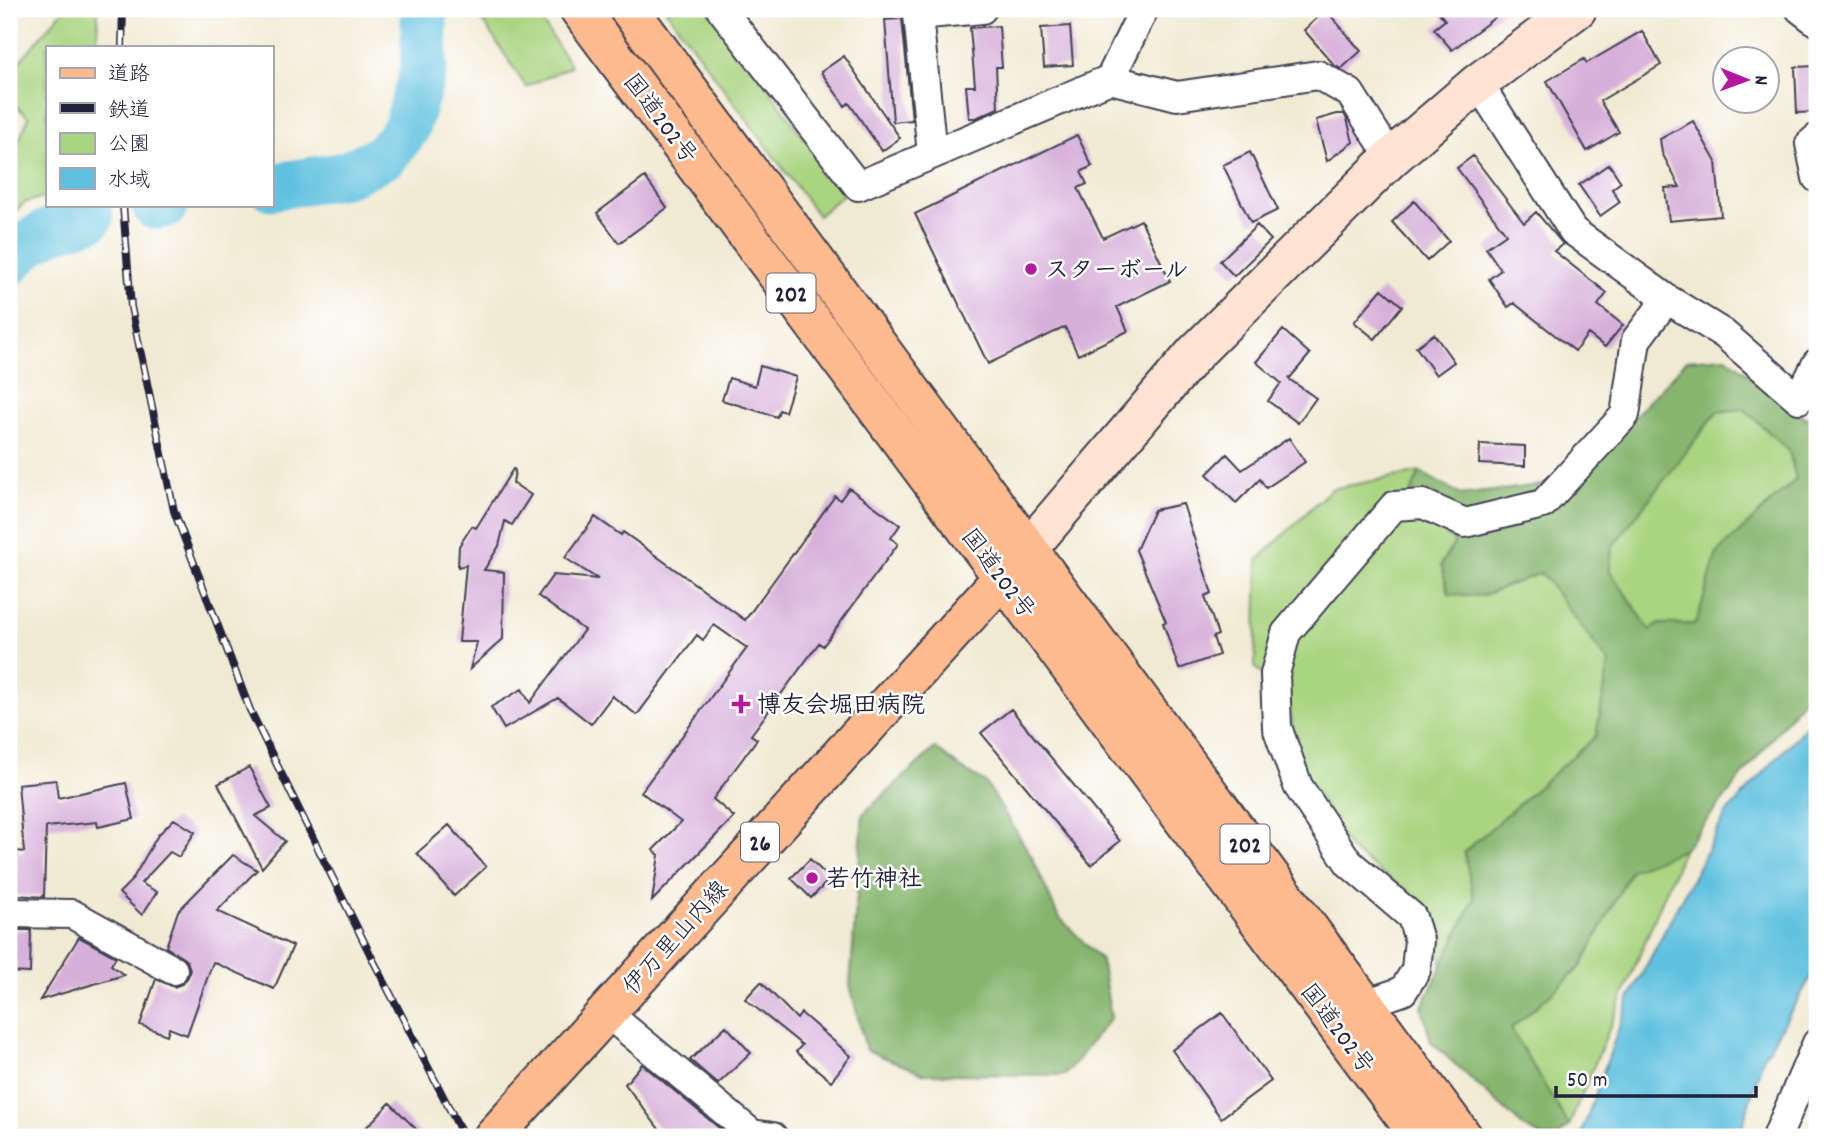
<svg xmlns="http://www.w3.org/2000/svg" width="1826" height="1146" font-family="Dekko,'Klee One',sans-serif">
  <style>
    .green { fill: #a9d480; stroke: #667b5e; stroke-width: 2 }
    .forest { fill: #86b66e; stroke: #546c54; stroke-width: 2; fill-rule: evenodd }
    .water { fill: #60c1df; stroke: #41728d; stroke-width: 2 }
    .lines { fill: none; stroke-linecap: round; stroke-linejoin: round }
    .river { stroke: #60c1df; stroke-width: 47 }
    .building { fill: #d7b0da }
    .street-casing { stroke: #414052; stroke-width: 32 }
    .secondary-casing { stroke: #414052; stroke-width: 42 }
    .primary-casing { stroke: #414052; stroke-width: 42 }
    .highway-casing { stroke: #414052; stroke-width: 42 }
    .street { stroke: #fff; stroke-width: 28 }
    .secondary { stroke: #fee3d2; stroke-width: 38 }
    .primary { stroke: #fcba8e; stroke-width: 38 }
    .highway { stroke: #fcba8e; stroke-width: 38 }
    .rail-casing { stroke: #22223b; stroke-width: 8 }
    .rail { stroke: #fff; stroke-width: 5; stroke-dasharray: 16; stroke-linecap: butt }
    .poi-dot { fill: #b5179e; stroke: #fff; stroke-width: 2.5 }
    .labels { text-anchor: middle; stroke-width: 5; stroke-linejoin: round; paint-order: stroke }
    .shield { fill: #fff; stroke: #646476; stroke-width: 2 }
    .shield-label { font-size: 23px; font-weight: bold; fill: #22223b }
    .street-label { font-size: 24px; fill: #22223b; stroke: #fff }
    .poi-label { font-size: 24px; font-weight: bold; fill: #22223b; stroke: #fff; text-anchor: start }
  </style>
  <rect width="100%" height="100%" fill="#fff"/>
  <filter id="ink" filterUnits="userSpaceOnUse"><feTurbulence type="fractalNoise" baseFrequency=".0143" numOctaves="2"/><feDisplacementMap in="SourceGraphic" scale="14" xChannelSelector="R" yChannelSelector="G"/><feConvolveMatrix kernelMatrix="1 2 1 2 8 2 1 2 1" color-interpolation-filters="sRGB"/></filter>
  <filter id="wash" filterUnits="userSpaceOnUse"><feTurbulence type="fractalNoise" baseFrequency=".00686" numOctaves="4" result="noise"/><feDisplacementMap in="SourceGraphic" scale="28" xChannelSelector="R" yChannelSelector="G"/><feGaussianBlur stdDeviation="1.57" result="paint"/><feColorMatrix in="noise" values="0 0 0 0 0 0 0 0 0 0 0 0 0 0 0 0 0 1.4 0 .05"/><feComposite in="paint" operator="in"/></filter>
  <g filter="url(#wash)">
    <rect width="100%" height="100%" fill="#f1ead3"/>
    <!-- green -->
    <path class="green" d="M64,9h34l-1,38h-50v149l-23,7 -15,15v-63l4,-1 16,-37 -20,-17v-26z
      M467,9h67l37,57 -45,21 -41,-63z
      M665,9h47l132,185 -26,22z
      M1726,357l81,62 10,263 -134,168 -114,276 -12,11h-14l-18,-9 -94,-86 -9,-35 20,-41 -13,-58 -80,-59 -49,-85 -12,-61 -33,-36 3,-107 73,-71 89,-17 41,23 114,-14 112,-121z"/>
    <!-- forest -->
    <path class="forest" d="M1726,357l80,62 11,-8v271l-134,168 -52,20 -50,97 -70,62 58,97 -12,11h-14l-18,-9 -94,-86 -9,-35 52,-108 -10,-47 132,-116 13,-73 -68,-90 -60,23 -32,-2 -8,-30 14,-22 -48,-41 13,-29 41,23 114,-14 112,-121zM1744,409l45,42 7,28 -79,74 -21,71h-36l-10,6 -40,-59 2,-24 105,-135z
      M935,748l27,21 24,14 46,74 26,59 43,44 10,57 -46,58 -140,-1 -59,-24 -16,-65 13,-171z"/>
    <!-- water -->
    <path class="water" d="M1817,714v253l-54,91 -24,79h-159l50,-140 96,-183z"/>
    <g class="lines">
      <!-- river -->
      <path class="river" d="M271,187l74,-12 41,-20 20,-26 18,-60v-60
        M155,206l10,-1
        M9,263c24,-29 46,-35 81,-45"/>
    </g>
    <g id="blocks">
      <!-- building -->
      <path class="building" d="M1436,9h70l-54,41 -18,-21 11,-9z
        M1326,10l35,41 -20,18 -6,-3 -31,-36z
        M902,19l10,101 -19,2 -8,-102z
        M999,26l3,41h-6l2,41 -22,10h-7l-3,-32h9l-5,-58z
        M1070,26l3,39 -29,2 -3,-39z
        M1642,31l19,34 -61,36 19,31 -32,19 -40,-70 37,-22 3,4z
        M844,56l56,82 -18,13 -33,-48 -4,3 -24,-34z
        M1817,66v46l-20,1 -2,-46z
        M1337,114h7l3,5 6,23 -26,19 -11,-41z
        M1693,121l23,41 5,54 -52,5 -4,-33 15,-1 -18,-34 -2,-14z
        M1077,135l15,31 -11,6 6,12 -9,4 25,50 38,-18 29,61 -53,26 11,24 -50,24 -13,-28 -77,37 -73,-150z
        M1250,152l28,58 -27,13 -28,-58z
        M1473,156l51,67 12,-11 27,32 -9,7 53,42 -9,12 25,20 -18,22 -17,-13 -13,17 -61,-48 -6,4 -19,-28 12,-9 -15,-22 20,-14 -49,-66z
        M1609,164l12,18 -9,7 8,13 -20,14 -21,-31z
        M645,177l22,31 -48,35 -22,-30z
        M1414,201l35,40 -22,20 -35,-39z
        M1257,225l14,15 -37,36 -14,-15z
        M1382,289l20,17 -27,33 -21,-17z
        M1283,330l27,24 -21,25 27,19 -18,25 -30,-22 13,-18 -25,-21z
        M1434,334l20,28 -18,13 -20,-28z
        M760,366l36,11 -11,35 -6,-2 -2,7 -55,-17 7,-22 26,8z
        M1289,438l16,24 -39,26 -6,-9 -24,24 -29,-29 20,-20 15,16z
        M1480,444l45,2v20l-46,-2z
        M513,469l2,1 -2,13 18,12 -19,30 -7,-4 -6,25 -15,24 20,2 -1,67 -33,30 7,-27h-18l7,-77 -8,2 1,-21 13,-20 4,2z
        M849,488l51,37 -9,13 7,6 -75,102 -4,-3 -68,92 6,4 -44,60 21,18 -82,84 7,-46 -6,-5 28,-28 -40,-30 106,-144 -33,-23 -11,15 -6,-5 -60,80 -25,-19 -21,28 -33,-26 -54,31 -13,-22 31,-18 8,14 54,-73 -46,-34 15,-21 45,4 -33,-21 30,-41 26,18 2,-3 122,88 90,-124 5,4z
        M1183,504l29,90 -7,3 13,38 -5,2 6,18 -40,14 -16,-46 3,-1 -30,-72 18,-40z
        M1011,709l109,132 -29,24 -110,-132z
        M249,767l22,41 -16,8 30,25 -23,27 -44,-84z
        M56,780l2,18 68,-15 8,36 -36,8 -1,-5 -51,5 -2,70 -29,-2 2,-44 7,1 -6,-68z
        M174,819l21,13 -16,25 -9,-5 -29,31 16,9 -15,23 -23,-22 13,-13 26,-45z
        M449,825l37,42 -32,29 -37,-43z
        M233,855l24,15 -40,41 76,35 -19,43 -61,-27 -26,73 -18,-7 -2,7 -27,-10 16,-46 18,8 8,-3 6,-7 2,-8 -3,-8 -21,-14 12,-36z
        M810,859l20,20 -19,19 -20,-20z
        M9,930h22l-1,43 -21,-1z
        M79,937l37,20 -5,8 13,10 -84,25z
        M761,982l36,37 4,-6 50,43 -20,25 -35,-29 6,-7 -57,-46z
        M1222,1013l49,68 -50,37 -49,-68z
        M726,1026l25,27 -33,31 -28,-24z
        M642,1064l88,73h-65l-40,-53z
        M390,1103l34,34h-67z"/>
    </g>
  </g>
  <g filter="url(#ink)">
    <use href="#blocks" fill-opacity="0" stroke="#414052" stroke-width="2"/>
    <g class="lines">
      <!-- street casing -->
      <g class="street-casing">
        <path id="street" d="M721,9l137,177 252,-107
          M1144,9l-34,70 67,17 141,-21 32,18 41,65
          M1800,9l17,13
          M1478,83l95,148 94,68 57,35 75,65 18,-36
          M1817,138l-7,6 7,34
          M932,154l-14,-139 64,-6
          M9,913l63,1 101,56
          M1365,1004l38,-13 13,-21 3,-30 -7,-23 -63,-54 -51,-77 -21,-59 -2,-53 11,-41 108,-127 29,-2 42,19 78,-19 82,-89 11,-75 31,-41
          M607,1013l145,121 21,3
          M1777,1137l40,-94"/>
      </g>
      <!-- secondary casing -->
      <g class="secondary-casing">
        <path id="secondary" d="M1027,550l168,-197 196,-195 87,-75 99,-74"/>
      </g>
      <!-- primary casing -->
      <g class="primary-casing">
        <path id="primary" d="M493,1137l531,-583"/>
      </g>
      <!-- highway casing -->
      <g class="highway-casing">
        <path id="highway" d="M579,9l841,1128
          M629,9l834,1128"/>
      </g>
      <!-- street -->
      <use href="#street" class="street"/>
      <!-- secondary -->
      <use href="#secondary" class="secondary"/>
      <!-- primary -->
      <use href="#primary" class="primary"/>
      <!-- highway -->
      <use href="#highway" class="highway"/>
      <!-- rail casing -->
      <g class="rail-casing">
        <path id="rail" d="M122,47l1,-38
          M123,205l8,102 43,204 76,199 122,248 92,179"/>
      </g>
      <!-- rail -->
      <use href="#rail" class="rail"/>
    </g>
  </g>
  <!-- markers -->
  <g class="poi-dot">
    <circle cx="1031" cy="269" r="7"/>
    <path d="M737.5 693.5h7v7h7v7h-7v7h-7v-7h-7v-7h7z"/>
    <circle cx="812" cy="878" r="7"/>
  </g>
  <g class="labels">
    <!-- shield labels -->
    <g class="shield">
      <rect x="766.5" y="273.5" width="49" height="39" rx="5"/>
      <rect x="741" y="822.5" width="38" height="39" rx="5"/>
      <rect x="1220.5" y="824.5" width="49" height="39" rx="5"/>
    </g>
    <g class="shield-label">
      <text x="791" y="301">202</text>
      <text x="760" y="850">26</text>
      <text x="1245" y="852">202</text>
    </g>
    <!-- street labels -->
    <g class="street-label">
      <text transform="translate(661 118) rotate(53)" y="8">国道202号</text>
      <text transform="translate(999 573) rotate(53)" y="8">国道202号</text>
      <text transform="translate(675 937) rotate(-48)" y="8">伊万里山内線</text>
      <text transform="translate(1338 1028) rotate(53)" y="8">国道202号</text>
    </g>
    <!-- poi labels -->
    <g class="poi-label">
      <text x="1045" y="277">スターボール</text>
      <text x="757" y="712">博友会堀田病院</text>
      <text x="826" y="886">若竹神社</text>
    </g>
  </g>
  <!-- margin -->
  <rect width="1826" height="1146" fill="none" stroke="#fff" stroke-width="35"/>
  <!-- legend -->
  <rect x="46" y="46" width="228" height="161" fill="#ffffff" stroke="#a7a7b1" stroke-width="2"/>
  <rect x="60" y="68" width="35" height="10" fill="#fcba8e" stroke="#a7a7b1" stroke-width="2"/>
  <text x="108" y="80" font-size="21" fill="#22223b">道路</text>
  <rect x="60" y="103" width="35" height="10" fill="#22223b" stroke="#a7a7b1" stroke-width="2"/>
  <text x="108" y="116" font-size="21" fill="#22223b">鉄道</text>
  <rect x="60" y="133" width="35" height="21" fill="#a9d480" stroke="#a7a7b1" stroke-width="2"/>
  <text x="108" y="150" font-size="21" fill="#22223b">公園</text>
  <rect x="60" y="168" width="35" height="21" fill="#60c1df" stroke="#a7a7b1" stroke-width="2"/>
  <text x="108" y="186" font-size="21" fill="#22223b">水域</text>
  <!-- north arrow -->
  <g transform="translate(1746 80) rotate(91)"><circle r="33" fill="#ffffff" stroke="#a7a7b1" stroke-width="2"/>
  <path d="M0-5L12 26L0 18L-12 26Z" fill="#b5179e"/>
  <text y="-10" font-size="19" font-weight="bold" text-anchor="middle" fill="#22223b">N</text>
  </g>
  <!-- scale -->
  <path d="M1556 1086v10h200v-10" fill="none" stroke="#22223b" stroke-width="3.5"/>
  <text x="1567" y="1086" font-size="21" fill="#22223b" stroke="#ffffff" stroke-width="5" paint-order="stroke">50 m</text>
</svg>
